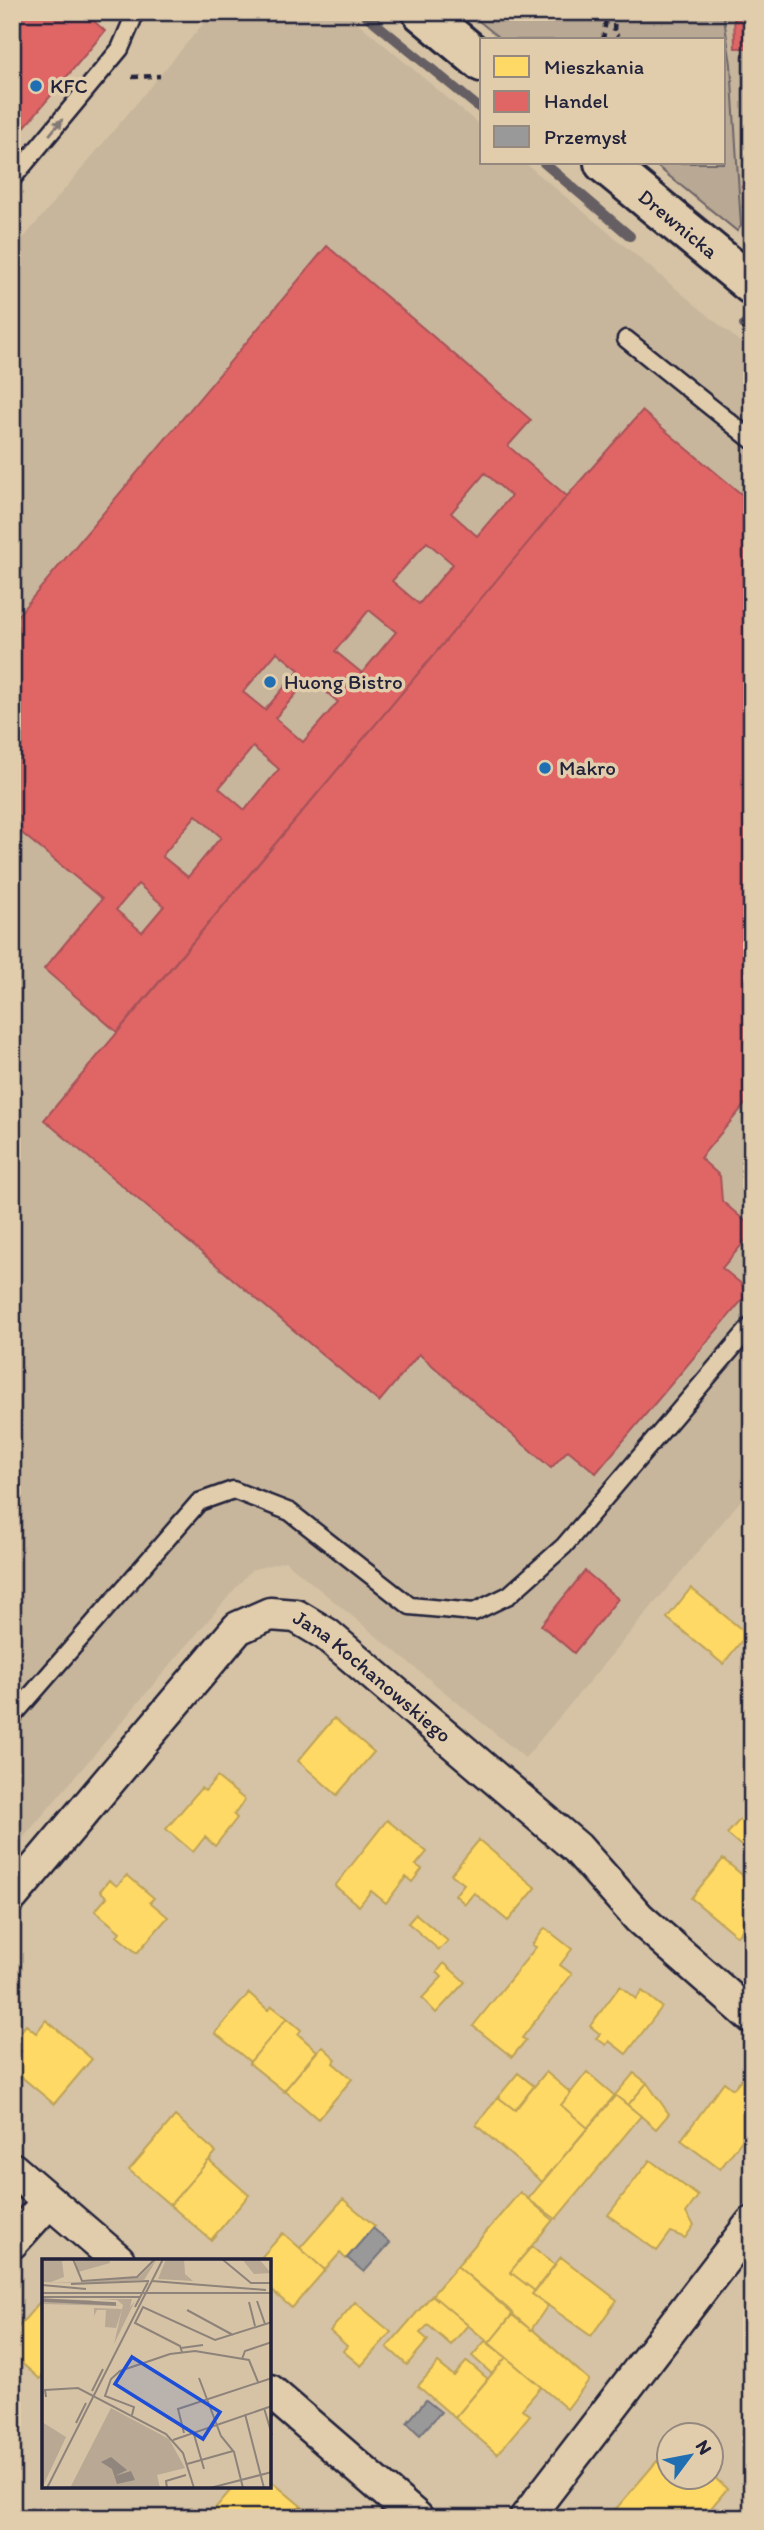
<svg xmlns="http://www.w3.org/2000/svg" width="764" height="2530" font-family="Itim,sans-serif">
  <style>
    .built { fill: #c7b69c }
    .green { fill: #b8a894; stroke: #6d6568; stroke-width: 2 }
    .homes { fill: #ffd966; stroke: #bda259; stroke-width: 2 }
    .shops { fill: #e06666; stroke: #a75259; stroke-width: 2; fill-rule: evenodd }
    .industry { fill: #999; stroke: #75757d; stroke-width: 2 }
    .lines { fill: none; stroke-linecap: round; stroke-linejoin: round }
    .stream { stroke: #655e63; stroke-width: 10 }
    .service-casing { stroke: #22223b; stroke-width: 21 }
    .minor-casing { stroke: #22223b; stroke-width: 37 }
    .tertiary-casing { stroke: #22223b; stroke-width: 44 }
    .path { stroke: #22223b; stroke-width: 4.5; stroke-dasharray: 7 5; stroke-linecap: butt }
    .service { stroke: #e1cdac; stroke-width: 16 }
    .minor { stroke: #e1cdac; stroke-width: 32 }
    .tertiary { stroke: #e1cdac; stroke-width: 38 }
    .oneway { fill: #827874 }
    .poi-dot { fill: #1f6fb2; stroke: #e1cdac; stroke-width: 2.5 }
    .labels { text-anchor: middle; stroke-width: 7; stroke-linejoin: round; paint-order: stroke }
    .poi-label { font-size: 21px; fill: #22223b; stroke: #e1cdac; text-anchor: start }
    .street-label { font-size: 21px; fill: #22223b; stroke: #e1cdac }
    .inset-river { fill: none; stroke: #91867d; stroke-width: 3.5 }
    .inset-road { fill: none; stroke: #8e837b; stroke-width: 2 }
    .view { fill: #1d4ed8; fill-opacity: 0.15; stroke: #1d4ed8; stroke-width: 3.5 }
    .inset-edge { fill: none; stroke: #22223b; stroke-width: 3.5 }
  </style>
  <rect width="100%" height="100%" fill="#d6c3a5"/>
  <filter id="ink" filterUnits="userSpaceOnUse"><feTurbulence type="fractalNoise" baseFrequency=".0143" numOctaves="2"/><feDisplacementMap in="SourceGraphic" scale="14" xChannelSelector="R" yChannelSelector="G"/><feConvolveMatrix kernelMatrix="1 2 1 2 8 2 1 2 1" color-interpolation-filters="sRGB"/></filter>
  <g filter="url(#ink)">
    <!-- built -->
    <path class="built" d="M213,12h132l137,115v36h43l227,189v1135l-227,271 -240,-197 -34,9 -239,281v-1599z
      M492,12h260v219l-81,-68h53v-123z"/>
    <!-- green -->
    <path class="green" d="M468,12h255l8,52 10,162 -4,5 -84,-68h71v-123h-222z"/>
    <!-- homes -->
    <path class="homes" d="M691,1588l56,46 -24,30 -56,-46z
      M334,1718l40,34 -37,43 -39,-34z
      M217,1777l28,23 -11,15 3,3 -22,28 -10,-9 -12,15 -27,-23 35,-41 4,3z
      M752,1806v49l-25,-21z
      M387,1820l40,32 -11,13 6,4 -10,13 -6,-5 -20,26 -15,-12 -12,15 -24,-20z
      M479,1840l57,48 -28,33 -34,-28 -9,11 -10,-9 9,-11 -13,-10z
      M723,1859l29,24v36l-15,17 -46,-38z
      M127,1875l27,23 -4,4 18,15 -31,36 -20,-17 3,-4 -25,-21 12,-14 -7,-6 9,-11 8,6z
      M416,1914l32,27 -9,9 -31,-27z
      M545,1928l27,21 -12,16 12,9 -50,64 4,2 -14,17 -39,-31 63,-79 -4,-2z
      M444,1963l21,19 -29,31 -14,-15 20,-21 -5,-5z
      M620,1986l16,13 6,-8 20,16 -36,47 -17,-13 -3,4 -10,-7 4,-4 -10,-8z
      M249,1993l19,17 4,-4 15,12 -38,45v-2l-34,-28z
      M287,2018l14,12 -3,4 19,17 -33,40 -35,-28z
      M46,2020l46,39 -38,45 -42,-35v-8l9,-10 -9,-9 14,-17 10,8z
      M322,2046l14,13 -3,4 19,16 -34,40 -33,-28 -2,1z
      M546,2072l25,21 -10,12 27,23 -46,54 -66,-57 22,-28 17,13z
      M587,2072l28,24 -27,32 -27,-23z
      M518,2073l16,13 -19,24 -17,-13z
      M634,2073l13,10 -19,22 -13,-10z
      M742,2078l10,7v7l-5,7 5,4v24l-32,42 -39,-29 43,-58 9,7z
      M647,2083l22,31 -13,15 -28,-24z
      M615,2095l26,21 -85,103 -28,-20z
      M175,2116l41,36 -46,53 -41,-35z
      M209,2160l40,35 -38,45 -41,-35z
      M650,2160l48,36 -12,17 8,12 -9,13 -14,-6 -14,19 -49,-36z
      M520,2192l33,28 -43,52 25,19 -3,3 16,11 -17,25 -74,-64z
      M343,2199l32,27 -29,33 -6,-6 -15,17 -25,-22z
      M283,2233l42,37 -33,38 -22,-19v-29h-11z
      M532,2246l23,19 -20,26 -25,-19z
      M561,2257l56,43 -26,36 -59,-42z
      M457,2266l56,47 -24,30 -57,-48z
      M432,2295l36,30 -17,20 -23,-20 -8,8 8,7 -21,25 -20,-18z
      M44,2297v77l-4,5 -28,-24v-21z
      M355,2302l36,30 -30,34 -18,-15 4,-5 -17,-15z
      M512,2315l19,15 1,-1 57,51 -22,29 -78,-66z
      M485,2341l21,16 -14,17 -20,-18z
      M506,2357l35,30 -19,22 8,6 -33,39 -42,-36z
      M467,2361l21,18 -33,39 -37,-32 20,-23 16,13z
      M670,2454v24h42v-3l15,14 -16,19 4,4 -5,6h-102l49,-57 4,4z
      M270,2480l31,26 -10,12h-84l27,-32h36z
      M301,2506l13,12h-23z"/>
    <!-- shops -->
    <path class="shops" d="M18,12h66l21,19 -93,111v-123z
      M734,12h18v36h-17z
      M752,176v40l-9,-9 8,-10 -9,-10z
      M327,246l204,174 -23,26 59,50 -450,536 -73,-63 58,-70 -90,-74v-203zM485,473l26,23 -34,40 -26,-23zM427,542l26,22 -34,40 -27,-23zM369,610l27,22 -34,41 -27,-22zM310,678l28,24 -35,40 -28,-24zM253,747l26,22 -34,41 -26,-22zM196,815l25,22 -33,40 -26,-21zM138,884l26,22 -22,26 -26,-22z
      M642,411l110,92v593l-52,62 20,18 2,25 30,26v6l-30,35 28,23 -154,182 -28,-23 -17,18 -132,-114 -40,48 -335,-282 523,-624z
      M277,652l22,18 -34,40 -22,-18z
      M585,1571l33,28 -44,54 -33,-28z"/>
    <!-- industry -->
    <path class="industry" d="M373,2228l17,15 -26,29 -17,-14z
      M426,2400l15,12 -21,23 -13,-12z"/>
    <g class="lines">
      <!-- stream -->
      <path class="stream" d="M362,12l120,98
        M544,163l86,73
        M744,325l8,7"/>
      <!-- service casing -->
      <g class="service-casing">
        <path id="service" d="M12,179l108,-130 12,-28 -2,-9
          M626,339l126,101
          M12,1717l187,-215 34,-12 57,22 120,94 64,6 35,-17 55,-49 188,-221"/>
      </g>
      <!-- minor casing -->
      <g class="minor-casing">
        <g id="minor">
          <path id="s1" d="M12,1896l226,-268 32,-14 26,2 30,18 251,214 62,70 113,99"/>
          <path d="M12,2169l106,91"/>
          <path d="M12,2242l37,-41"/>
          <path d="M270,2391l147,127"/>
          <path d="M526,2518l226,-295"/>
        </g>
      </g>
      <!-- tertiary casing -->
      <g class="tertiary-casing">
        <g id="tertiary">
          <path d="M422,12l60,50"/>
          <path id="s2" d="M604,163l148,122"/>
        </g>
      </g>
      <!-- path -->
      <path class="path" d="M615,12l-1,20 4,4
        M603,40l4,-28
        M132,77l28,-1"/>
      <!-- service -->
      <use href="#service" class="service"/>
      <!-- minor -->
      <use href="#minor" class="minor"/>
      <!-- tertiary -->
      <use href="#tertiary" class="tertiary"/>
    </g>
    <!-- one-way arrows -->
    <defs><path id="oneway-solid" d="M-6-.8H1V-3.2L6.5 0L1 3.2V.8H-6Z" transform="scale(1.75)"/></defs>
    <use class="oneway" href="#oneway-solid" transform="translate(56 127) rotate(-50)"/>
  </g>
  <!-- markers -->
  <g class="poi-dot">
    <circle cx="36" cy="86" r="7"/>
    <circle cx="270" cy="682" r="7"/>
    <circle cx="545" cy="768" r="7"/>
  </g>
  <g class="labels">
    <!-- poi labels -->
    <g class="poi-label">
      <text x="50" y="93">KFC</text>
      <text x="284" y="689">Huong Bistro</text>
      <text x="559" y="775">Makro</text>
    </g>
    <!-- street labels -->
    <g class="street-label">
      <text dy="7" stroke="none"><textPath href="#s2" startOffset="96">Drewnicka</textPath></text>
      <text dy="7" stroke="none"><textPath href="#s1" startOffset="509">Jana Kochanowskiego</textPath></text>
    </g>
  </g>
  <!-- overview -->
  <g transform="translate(42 2259)">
    <rect width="229" height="229" fill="#d6c3a5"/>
    <path d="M0,0h25l-5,2 2,16 -13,5h28l60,-5 18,-18 -13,21 -58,3 -44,-1zM33,0h34l1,4 -32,9zM124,0h18l1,15 8,7 -35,-2zM200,0h17l12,14 -17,1zM0,40l47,1 31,6 -78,-2zM56,40h34l-2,8 5,-6 -21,43 9,-39 -6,-5zM52,49l28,1 -6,19 -11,-1 1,-17h-9l-3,6zM69,149l58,31 16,29 -28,7 3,13h-90zM0,163l24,15 -24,51z" fill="#b8a894"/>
    <path d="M69,198l16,13 -12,6 16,-5 4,9 -18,4 -5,-15 -11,-7z" fill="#91867d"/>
    <path class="inset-river" d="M0,41l74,4"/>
    <path class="inset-road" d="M31,0l9,22 55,-4 18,-18M180,0l29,24h21M110,22l114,9M29,25l78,-3M0,26l44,4M0,34h230M0,38h99M215,42l8,23M207,43l6,24M93,48l13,-25M145,51l46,25M139,89l22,-3M140,93l-2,-6 -45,-23 8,-16 72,33 57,-18M200,100l3,-8 27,-9M157,119l22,58 13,16 9,36M50,132l11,-22M4,138l-1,-7 33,-2 88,46 17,19 11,35M222,149l8,27M203,155l19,74M90,156l2,-8 -29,-11 6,-17 9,-8 50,-17 25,-3 54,9 9,22M34,164l10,-20M151,172l11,38M142,174l-6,-24 94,-31M131,181l99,-34M145,205l46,-13M5,229l116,-229M125,229l-1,-7 20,-6M168,229l62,-16"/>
    <path class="view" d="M90,98l88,55 -17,27 -88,-55z"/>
    <rect width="229" height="229" class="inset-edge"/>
  </g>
  <!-- margin -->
  <rect width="764" height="2530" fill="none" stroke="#e1cdac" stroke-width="42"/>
  <rect x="21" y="21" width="722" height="2488" fill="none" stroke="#22223b" stroke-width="2.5" filter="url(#ink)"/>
  <!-- legend -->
  <rect x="480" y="38" width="245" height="126" fill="#e1cdac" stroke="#95897f" stroke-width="2"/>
  <rect x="494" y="56" width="35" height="21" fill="#ffd966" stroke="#95897f" stroke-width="2"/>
  <text x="544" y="74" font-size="21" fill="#22223b">Mieszkania</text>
  <rect x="494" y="91" width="35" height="21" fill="#e06666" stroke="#95897f" stroke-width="2"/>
  <text x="544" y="108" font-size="21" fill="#22223b">Handel</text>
  <rect x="494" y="126" width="35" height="21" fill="#999999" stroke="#95897f" stroke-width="2"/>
  <text x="544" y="144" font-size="21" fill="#22223b">Przemysł</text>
  <!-- north arrow -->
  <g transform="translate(690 2456) rotate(58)"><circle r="33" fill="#e1cdac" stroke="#95897f" stroke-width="2"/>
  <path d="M0-5L12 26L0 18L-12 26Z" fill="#1f6fb2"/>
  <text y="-10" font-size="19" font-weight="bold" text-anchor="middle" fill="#22223b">N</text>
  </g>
</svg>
